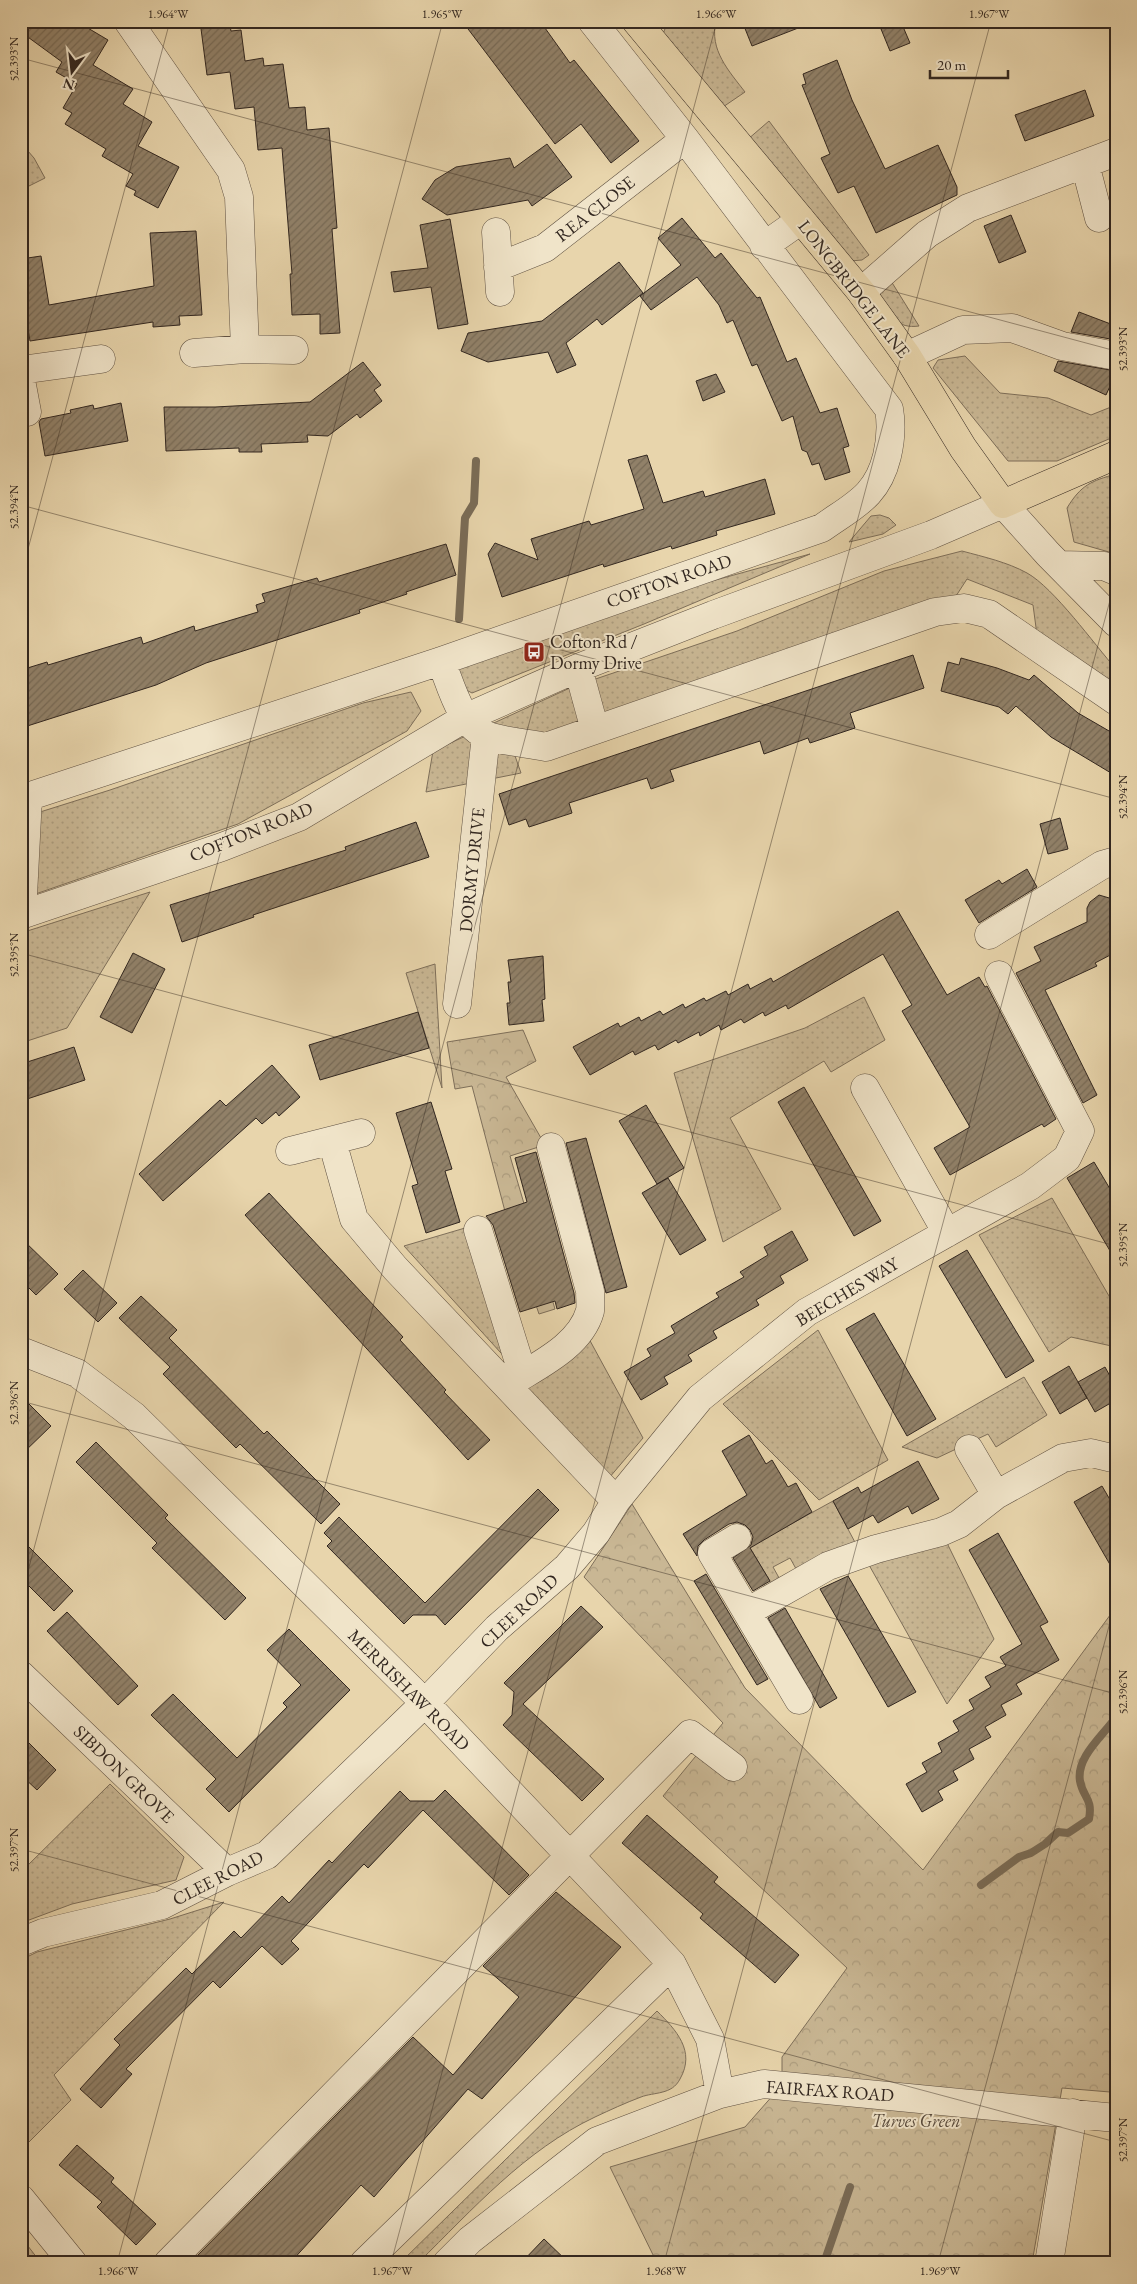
<svg xmlns="http://www.w3.org/2000/svg" width="1137" height="2284" font-family="'EB Garamond',serif">
  <style>
    .grass { fill: url(#grass-dots); stroke: #7e6f5a }
    .forest { fill: url(#forest-crowns); stroke: #7e6f5a }
    .lines { fill: none; stroke-linecap: round; stroke-linejoin: round }
    .stream { stroke: #7a6c57; stroke-width: 8 }
    .building { fill: url(#building-hatch); stroke: #322720 }
    .minor-casing { stroke: #605243; stroke-width: 29 }
    .major-casing { stroke: #322720; stroke-width: 29 }
    .minor { stroke: #f0e4c9; stroke-width: 28 }
    .major { stroke: #e8d5ac; stroke-width: 28 }
    .ticks { fill: none; stroke: #322720; stroke-width: 1; stroke-opacity: 0.45 }
    .labels { text-anchor: middle; stroke-width: 4; stroke-linejoin: round; paint-order: stroke }
    .street-label { font-size: 18px; fill: #322720; stroke: #f0e4c9 }
    .poi-label { font-size: 18px; fill: #322720; stroke: #f0e4c9; text-anchor: start }
    .park-label { font-size: 18px; font-style: italic; fill: #584b3d; stroke: #f0e4c9 }
    .neatline { fill: none; stroke: #322720; stroke-width: 2 }
    .ticks-label { font-size: 12px; text-anchor: middle; fill: #322720 }
  </style>
  <defs>
    <pattern id="grass-dots" width="8" height="8" patternUnits="userSpaceOnUse" patternTransform="scale(1.25)"><rect width="8" height="8" fill="#c9b794"/><path d="M2 2h.1M6 6h.1" fill="none" stroke="#ad9d7f" stroke-width="1.8" stroke-linecap="round"/></pattern>
    <pattern id="forest-crowns" width="20" height="18" patternUnits="userSpaceOnUse" patternTransform="scale(1.25)"><rect width="20" height="18" fill="#c9b794"/><path d="M2 6a3 3 0 1 1 6 0M12 15a3 3 0 1 1 6 0" fill="none" stroke="#ad9d7f"/></pattern>
    <pattern id="building-hatch" width="6" height="6" patternUnits="userSpaceOnUse" patternTransform="scale(1.25)"><rect width="6" height="6" fill="#918169"/><path d="M-1 1l2-2M0 6l6-6M5 7l2-2" fill="none" stroke="#776a56"/></pattern>
  </defs>
  <rect width="100%" height="100%" fill="#e8d5ac"/>
  <filter id="stains"><feTurbulence type="fractalNoise" baseFrequency=".004" numOctaves="4"/><feColorMatrix values="0 0 0 0 .2 0 0 0 0 .09 0 0 0 0 .02 0 0 0 .5 -.17"/></filter>
  <radialGradient id="worn" r=".72"><stop offset=".6" stop-color="#630" stop-opacity="0"/><stop offset="1" stop-color="#630" stop-opacity=".3"/></radialGradient>
  <!-- grass -->
  <path class="grass" d="M668,21h48c-7,29 13,50 29,71l-25,17 -57,-75z
    M769,121l100,134 -7,5 -12,1 -103,-121z
    M21,143l13,15 11,20 -24,12z
    M891,281l28,45c-22,3 -28,-10 -41,-26l4,-12z
    M965,356l35,37 48,5 43,17 25,-10v31l-59,25h-49l-75,-93 5,-8z
    M1116,474v80l-42,-12 -7,-34c14,-23 24,-27 49,-34z
    M880,515l9,3 7,7 -13,9 -34,8 22,-26z
    M962,551c22,6 45,11 65,22 27,15 67,71 89,96v23l-79,-57 -4,-30 -66,-26 -11,17 -442,157 7,20 -95,19 7,-41 139,-64 165,-56 147,-60z
    M810,554l-166,70 -172,69 -13,-7 -1,-19 236,-81z
    M411,692l10,19 -14,20 -169,93 -217,75v-81l89,-28 253,-87z
    M150,892l-83,136 -46,15v-110z
    M435,964l7,124 -36,-115z
    M864,997l21,43 -54,32 -7,-11 -94,57 51,91 -58,33 -49,-169 131,-45z
    M1052,1198l64,110v39l-45,-10 -22,15 -70,-117z
    M465,1228l45,135 -106,-117z
    M818,1330l70,130 -69,40 -96,-96z
    M588,1337l55,101 -34,40 -88,-91z
    M1024,1377l23,38 -51,32 -8,-13 -51,24 -35,-11z
    M833,1501l24,45 -57,30 -10,-18 -17,9 10,18 -8,5 -26,-44 -5,3 -13,-22 3,-3 -10,-15 6,-4 23,40z
    M947,1543l47,96 -47,65 -78,-139z
    M110,1784l74,73 -8,23 -104,24 -51,19v-51z
    M224,1902l-170,173 17,25 -50,50v-190l16,-8 133,-33z
    M657,2011c19,19 39,40 23,68 -8,16 -26,13 -39,18 -16,6 -31,13 -46,20 -70,33 -122,92 -177,146h-18z
    M21,2237l20,26h-20z"/>
  <!-- forest -->
  <path class="forest" d="M523,1030l13,31 -30,16 39,68 -35,11 45,153 -16,5 -32,-95 -35,-133 -17,3 -8,-47z
    M632,1504l113,184 178,182 193,-263v438l-6,47 -48,-4 -30,175h-375l-47,-96 135,-40 37,-42v-28l65,-89 -184,-172 60,-73 -139,-146z"/>
  <g class="lines">
    <!-- stream -->
    <path class="stream" d="M459,619l6,-101 9,-15 2,-42
      M981,1885l38,-28 12,-4 14,-9 13,-12 10,1 21,-14c4,-21 -6,-21 -9,-38 -4,-24 23,-45 36,-64
      M824,2263l26,-76"/>
  </g>
  <!-- building -->
  <path class="building" d="M21,21h55l32,19 -15,25 40,24 -10,15 29,18 -14,24 41,21 -21,41 -24,-13 2,-4 -10,-5 7,-12 -31,-18 4,-7 -41,-25 7,-11 -9,-5 14,-24 -21,-12 6,-10 -41,-30z
    M200,21h29l2,10 10,-1 4,31 18,-3 1,8 19,-2 6,44 16,-1 2,23 22,-2 8,100 -5,1 8,104 -20,1v-20l-28,1 -2,-41h2l-10,-126 -24,2 -4,-43 -19,2 -5,-37 -23,3z
    M462,21h78l30,42 4,-3 65,81 -28,22 -30,-39 -26,20z
    M742,21h69v2l-59,23z
    M901,22l9,21 -20,8 -9,-22z
    M837,60l15,40 33,69 53,-24 19,42v8l-81,38 -22,-47 -16,7 -17,-35 9,-4 -28,-69 4,-1 -3,-10z
    M1085,90l9,26 -69,25 -10,-26z
    M547,144l25,33 -40,29 -4,-6 -81,15 -25,-16 13,-19 21,-13 54,-9 4,10z
    M1011,215l15,37 -27,11 -15,-37z
    M682,218l33,40 6,-5 36,45 3,-1 27,65 9,-4 24,55 17,-5 12,38 -6,2 7,24 -25,8 -6,-17 -7,2 -5,-13 -5,-2 -9,-34 -11,5 -25,-57 -5,2 -19,-46 -6,3 -8,-18 -22,-28 -46,33 -11,-14 41,-31 -23,-27z
    M450,219l18,105 -30,5 -7,-42 -37,5 -3,-20 37,-4 -8,-43z
    M196,231l6,84 -23,1 1,9 -27,2v-5l-123,19 -9,-56v-26l20,-3 8,49 105,-19 -4,-53z
    M619,262l24,31 -41,32 -5,-6 -31,24 10,22 -19,8 -9,-21 -60,10 -27,-11 7,-18 74,-12z
    M1079,312l37,14v14l-45,-8z
    M1058,361l58,10v2l-10,22 -52,-24z
    M363,362l18,23 -7,5 8,11 -22,17 -3,-4 -29,22 -21,-1 1,7 -47,2 1,8h-23v-4l-73,3 -2,-44h51l95,-5z
    M716,374l9,18 -22,9 -7,-20z
    M121,403l7,38 -83,15 -6,-34 2,-3 30,-6 -1,-3 23,-5 1,4z
    M647,455l16,48 40,-12 2,6 60,-18 10,35 -59,17 1,4 -45,14 -1,-3 -67,21 -1,-3 -101,33 -14,-43 7,-11 43,17 -7,-21 58,-18 2,4 53,-16 -16,-49z
    M446,544l10,31 -50,17 1,2 -48,16 1,3 -154,50 -50,22 -135,43v-58l26,-8 1,3 93,-28 2,7 51,-18 1,5 63,-19 -2,-7 9,-3 -3,-8 55,-16 2,4z
    M913,655l11,33 -74,25 5,15 -45,15 -2,-5 -44,16 -4,-13 -90,29 4,11 -23,8 -4,-11 -78,25 3,10 -43,14 -3,-8 -17,6 -10,-31z
    M961,658l36,10 32,12 5,-5 44,38 38,22v41l-65,-39 -35,-31 -8,8 -9,-7 -58,-16 7,-29 11,3z
    M1060,818l8,31 -20,5 -8,-30z
    M416,822l13,35 -176,58 1,2 -72,25 -12,-37 176,-55 -1,-3z
    M1027,869l10,18 -58,36 -14,-23 34,-20 3,4z
    M1099,895l17,5v52l-21,11 2,3 -52,24 52,105 -14,8 -67,-130 25,-12 -7,-14 53,-25v-14l3,-6z
    M898,911l49,84 32,-18 6,10 2,-1 69,133 -12,8 -2,-3 -92,51 -16,-27 36,-21 -68,-116 10,-6 -29,-51 -95,55 -2,-4 -21,11 -2,-4 -19,11 -3,-4 -20,11 -2,-5 -19,11 -1,-4 -21,11 -2,-3 -18,10 -3,-5 -20,10 -2,-4 -43,24 -17,-28 45,-24 2,4 19,-10 2,4 19,-10 3,4 20,-11 2,4 19,-10 2,3 20,-10 2,4 20,-11 2,5 21,-11 2,4z
    M133,953l32,16 -33,64 -32,-16z
    M543,956l2,43 -3,1 2,21 -35,4 -2,-22h3l-2,-21h3l-3,-22z
    M418,1012l11,36 -109,32 -11,-35z
    M74,1047l11,33 -64,21v-37z
    M272,1065l28,32 -21,19 -3,-4 -14,12 -6,-6 -93,83 -24,-27 81,-74 6,6z
    M804,1087l77,134 -27,15 -76,-134z
    M431,1102l21,67 -7,2 15,51 -34,11 -14,-47 6,-2 -22,-71z
    M646,1105l38,63 -27,16 -38,-63z
    M586,1138l41,149 -21,6 -40,-150z
    M536,1152l38,141 1,10 -18,6 -2,-8 -35,11 -27,-87 -7,-9 41,-14 -12,-44z
    M1094,1162l22,37v62l-49,-83z
    M668,1178l38,62 -26,15 -38,-62z
    M269,1193l134,144 -3,3 46,50 -2,2 46,48 -22,20 -223,-245z
    M792,1231l16,29 -28,16 4,7 -28,17 3,5 -46,26 4,7 -29,17 4,6 -28,16 4,7 -27,16 -17,-28 27,-16 -4,-7 28,-16 -4,-7 48,-29 -3,-4 28,-16 -4,-5 28,-17 -4,-8z
    M21,1238l37,36 -22,21 -15,-15z
    M967,1250l67,111 -28,17 -67,-112z
    M83,1270l34,33 -19,19 -34,-33z
    M141,1296l36,34 -8,8 95,96 3,-3 73,73 -19,20 -81,-80 -4,4 -73,-74 7,-7 -51,-49z
    M874,1313l62,106 -29,17 -61,-107z
    M1069,1366l18,32 -27,16 -18,-32z
    M1105,1367l11,20v13l-21,12 -17,-30z
    M21,1396l30,30 -30,29z
    M749,1435l17,29 6,-4 16,27 8,-4 16,29 -62,36 20,33 -17,10 -20,-33 18,-13 2,-8 -3,-7 -5,-5 -8,-3 -8,2 -25,16 -6,6 -1,10 -14,-22 64,-39 -25,-44z
    M96,1442l72,73 -3,3 81,80 -21,22 -73,-72 5,-5 -81,-81z
    M918,1461l21,38 -27,15 -4,-8 -30,17 -5,-8 -25,14 -15,-28 25,-14 3,6z
    M1102,1486l14,24v65l-42,-73z
    M538,1489l21,21 -114,115 -9,-10h-23l-9,9 -77,-78 5,-5 -8,-8 15,-16 86,86z
    M998,1533l50,89 -8,4 19,34 -43,24 6,10 -21,11 5,10 -21,12 6,10 -22,12 5,10 -21,12 5,9 -20,11 5,9 -21,12 -16,-28 21,-12 -5,-9 20,-11 -4,-9 21,-12 -6,-10 21,-12 -5,-9 22,-13 -6,-10 21,-11 -6,-9 22,-13 -53,-94z
    M21,1539l52,52 -19,20 -33,-33z
    M706,1574l62,105 -11,6 -63,-104z
    M848,1576l68,116 -28,15 -68,-118z
    M581,1606l22,21 -80,77 81,75 -22,22 -79,-76 9,-10 2,-23 -10,-9z
    M785,1608l52,90 -17,10 -52,-90z
    M67,1612l71,74 -20,19 -71,-74z
    M289,1629l61,61 -121,122 -23,-23 10,-10 -65,-64 22,-21 64,64 50,-51 -4,-4 18,-18 -34,-35z
    M21,1735l35,35 -19,20 -16,-15z
    M445,1790l84,85 -20,20 -86,-85 -55,58 -4,-4 -73,77 8,8 -17,16 -20,-19 -42,42 -7,-7 -87,88 6,5 -31,34 -21,-19 40,-44 -6,-6 72,-71 6,6 42,-43 7,7 41,-42 7,7 40,-43 3,3 68,-72 10,10h24z
    M647,1815l71,62 -4,5 85,73 -24,28 -75,-65 3,-4 -81,-71z
    M556,1892l65,55 -139,152 -14,-10 -94,108 -13,-12 -71,78h-100l223,-226 40,38 66,-78 -36,-31z
    M77,2145l37,33 -3,4 45,42 -20,21 -39,-38 5,-5 -43,-37z
    M544,2239l25,24h-48z"/>
  <g class="lines">
    <!-- minor casing -->
    <g class="minor-casing">
      <path id="minor" d="M128,21l103,149 8,27 6,152
        M1085,164l14,54
        M496,232l4,60
        M764,246l37,-26
        M498,267l47,-19 140,-109
        M861,292l66,-58 41,-26 148,-56
        M194,353l51,-4 49,1
        M907,356l56,-26 49,-2 50,18 54,10
        M21,370l80,-11
        M21,380l6,32
        M1059,565l45,1 12,5
        M441,661c10,24 19,65 47,75 18,6 39,7 58,11l389,-135 29,-4 25,6 127,87
        M578,668l17,62
        M21,799l420,-138 381,-133c32,-23 55,-31 65,-72 4,-17 5,-30 2,-47l-204,-270 -93,-118
        M21,915l201,-68 77,-30 166,-99 113,-50 135,-53 218,-80 72,-31 45,50 68,69
        M22,915l6,-118
        M989,935l113,-70 14,-4
        M457,1004l29,-269
        M865,1088l82,145
        M290,1151l71,-18
        M478,1230l45,145
        M21,1351l56,22 57,43 291,287 221,233 26,28 38,75 10,55
        M507,1385c29,-19 73,-38 83,-74 1,-6 0,-13 0,-20l-39,-144
        M969,1449l27,46 67,-37 28,-5 25,6
        M616,1501l84,-103 107,-86 223,-126 37,-28 13,-27 -81,-156
        M737,1538l-25,15 87,147
        M747,1612l81,-46 48,-17 65,-17 18,-8 37,-29
        M21,1675l206,197
        M21,1942l22,-9 119,-28 65,-33 40,-17 158,-152 72,-75 70,-61 29,-34 20,-32 -221,-233 -41,-49 -22,-78
        M21,2199l52,64
        M168,2263l522,-529 43,33
        M364,2263l308,-299
        M447,2263l23,-23 127,-99 123,-47 44,-10 352,34
        M1049,2263l24,-150"/>
    </g>
    <!-- major casing -->
    <g class="major-casing">
      <path id="major" d="M636,21l225,271 46,64 56,92 40,56 113,-49"/>
    </g>
    <!-- minor -->
    <use href="#minor" class="minor"/>
    <!-- major -->
    <use href="#major" class="major"/>
  </g>
  <!-- ticks -->
  <path class="ticks" d="M21,58l1095,293M21,505l1095,294M21,575l149,-554M21,953l1095,293M21,1401l1095,293M21,1597l422,-1576M21,1849l1095,293M117,2263l600,-2242M391,2263l600,-2242M664,2263l452,-1685M938,2263l178,-663"/>
  <!-- icons -->
  <defs>
    <g id="bus-square" transform="scale(1.125)"><rect x="-9" y="-9" width="18" height="18" rx="4" fill="#8f2418" stroke="#f0e4c9"/><path d="M-5-6H5V4H4V6H2V4H-2V6H-4V4H-5ZM-3.5-4V0h7V-4ZM-3.5 1.2v1.5H-2V1.2ZM2 1.2v1.5H3.5V1.2Z" fill="#fff"/></g>
  </defs>
  <g fill-rule="evenodd">
    <use href="#bus-square" x="534" y="652"/>
  </g>
  <g class="labels">
    <!-- street labels -->
    <g class="street-label">
      <text transform="translate(595 209) rotate(-38)" y="6">REA CLOSE</text>
      <text transform="translate(854 289) rotate(52)" y="6">LONGBRIDGE LANE</text>
      <text transform="translate(669 581) rotate(-19)" y="6">COFTON ROAD</text>
      <text transform="translate(251 832) rotate(-22)" y="6">COFTON ROAD</text>
      <text transform="translate(472 870) rotate(-84)" y="6">DORMY DRIVE</text>
      <text transform="translate(847 1292) rotate(-31)" y="6">BEECHES WAY</text>
      <text transform="translate(519 1611) rotate(-43)" y="6">CLEE ROAD</text>
      <text transform="translate(409 1690) rotate(45)" y="6">MERRISHAW ROAD</text>
      <text transform="translate(124 1774) rotate(44)" y="6">SIBDON GROVE</text>
      <text transform="translate(218 1878) rotate(-27)" y="6">CLEE ROAD</text>
      <text transform="translate(830 2091) rotate(4)" y="6">FAIRFAX ROAD</text>
    </g>
    <!-- poi labels -->
    <g class="poi-label">
      <text x="550" y="648">Cofton Rd /<tspan x="550" dy="21">Dormy Drive</tspan></text>
    </g>
    <!-- park labels -->
    <g class="park-label">
      <text x="916" y="2127">Turves Green</text>
    </g>
  </g>
  <!-- margin -->
  <rect width="1137" height="2284" fill="none" stroke="#e8d5ac" stroke-width="55"/>
  <!-- north arrow -->
  <g transform="translate(72 72) rotate(195)" stroke="#f0e4c9" stroke-width="4" paint-order="stroke">
  <path d="M0-4L9 19L0 12L-9 19Z" fill="#322720"/>
  <text y="-8" font-size="14" font-weight="bold" text-anchor="middle" fill="#322720">N</text>
  </g>
  <!-- scale -->
  <path d="M930 70v8h78v-8" fill="none" stroke="#322720" stroke-width="2.5"/>
  <text x="937" y="70" font-size="15" fill="#322720" stroke="#f0e4c9" stroke-width="4" paint-order="stroke">20 m</text>
  <rect x="28" y="28" width="1082" height="2228" class="neatline"/>
  <g class="ticks-label">
    <text x="168" y="18">1.964°W</text>
    <text x="442" y="18">1.965°W</text>
    <text x="716" y="18">1.966°W</text>
    <text x="989" y="18">1.967°W</text>
    <text transform="translate(14 59) rotate(-90)" y="4">52.393°N</text>
    <text transform="translate(1123 349) rotate(-90)" y="4">52.393°N</text>
    <text transform="translate(14 507) rotate(-90)" y="4">52.394°N</text>
    <text transform="translate(1123 797) rotate(-90)" y="4">52.394°N</text>
    <text transform="translate(14 955) rotate(-90)" y="4">52.395°N</text>
    <text transform="translate(1123 1245) rotate(-90)" y="4">52.395°N</text>
    <text transform="translate(14 1403) rotate(-90)" y="4">52.396°N</text>
    <text transform="translate(1123 1692) rotate(-90)" y="4">52.396°N</text>
    <text transform="translate(14 1850) rotate(-90)" y="4">52.397°N</text>
    <text transform="translate(1123 2140) rotate(-90)" y="4">52.397°N</text>
    <text x="118" y="2275">1.966°W</text>
    <text x="392" y="2275">1.967°W</text>
    <text x="666" y="2275">1.968°W</text>
    <text x="940" y="2275">1.969°W</text>
  </g>
  <rect width="100%" height="100%" filter="url(#stains)"/>
  <rect width="100%" height="100%" fill="url(#worn)"/>
</svg>
